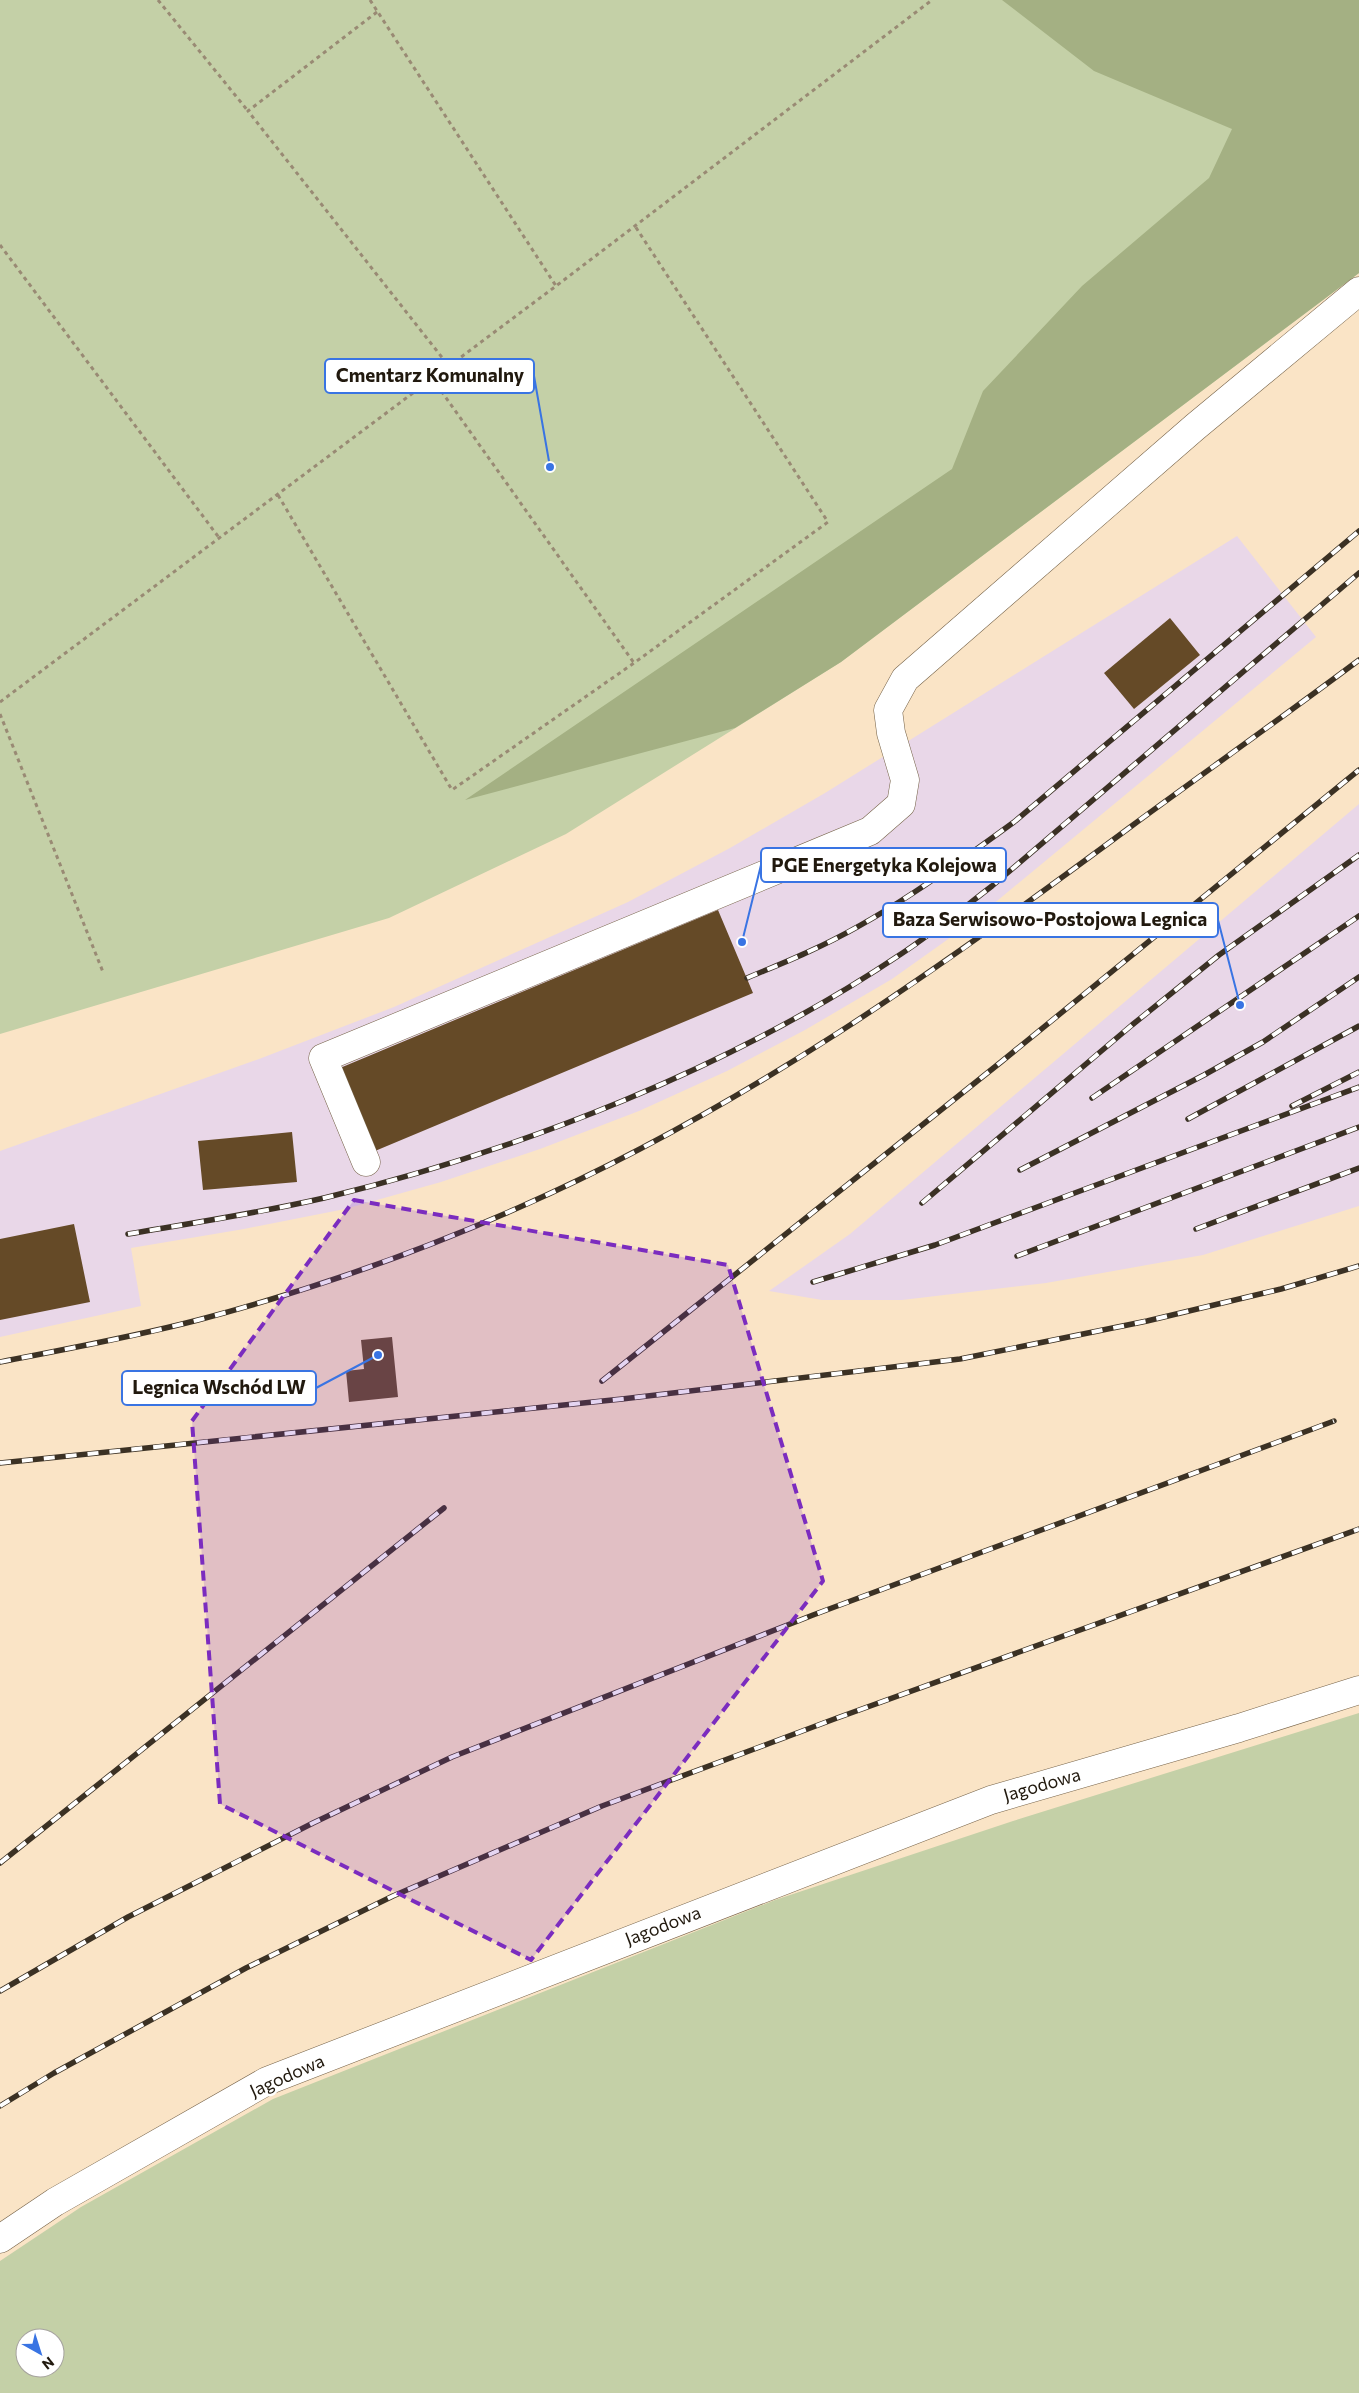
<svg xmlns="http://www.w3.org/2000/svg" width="1359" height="2393" font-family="Commissioner,sans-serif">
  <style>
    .industrial { fill: #e9d7e8 }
    .green { fill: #c4d0a7; fill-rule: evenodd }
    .forest { fill: #a4b083 }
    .building { fill: #654a27 }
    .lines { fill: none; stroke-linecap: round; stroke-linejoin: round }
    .minor-casing { stroke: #766349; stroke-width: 29 }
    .path { stroke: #998a74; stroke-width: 3; stroke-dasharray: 4 4; stroke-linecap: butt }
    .minor { stroke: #fff; stroke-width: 28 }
    .rail-casing { stroke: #3b3124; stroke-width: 5.5 }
    .rail { stroke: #fff; stroke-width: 4; stroke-dasharray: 11; stroke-linecap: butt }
    .marked { fill: #7b2cbf; fill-opacity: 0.2; stroke: #7b2cbf; stroke-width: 4; stroke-dasharray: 10 6; stroke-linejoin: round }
    .labels { text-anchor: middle; stroke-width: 5; stroke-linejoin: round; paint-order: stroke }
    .street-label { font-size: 18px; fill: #21190e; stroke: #fff }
    .leader { fill: none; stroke: #3974e3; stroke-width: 2 }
    .callout-dot { fill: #3974e3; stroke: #fff; stroke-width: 2 }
    .callout { fill: #fff; stroke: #3974e3; stroke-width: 2 }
    .callout-label { font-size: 19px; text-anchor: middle; font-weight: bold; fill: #21190e }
  </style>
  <rect width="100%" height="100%" fill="#fae4c6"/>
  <!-- industrial -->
  <path class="industrial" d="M1237,536l79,101 -348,288 -76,54 -87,51 -78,41 -88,40 -99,38 -99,33 -96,27 -101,20 -113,19 10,58 -141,31v-186l259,-92 135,-52 234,-105 102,-54 95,-55z
    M1359,804v402l-156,49 -157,28 -144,17h-80l-53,-9 81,-57z"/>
  <!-- green -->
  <path class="green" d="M0,0h1359v273l-518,389 -275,172 -177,84 -389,116z
    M1359,1713v680h-1359v-132l81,-54 192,-108 502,-199 238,-79zM25,2338h30v30h-30z"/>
  <!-- forest -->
  <path class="forest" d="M1002,0h357v273l-518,389 -106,66 -270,72 487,-331 31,-78 99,-105 127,-108 23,-49 -138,-58z"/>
  <!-- building -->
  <path class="building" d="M1170,618l30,37 -66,54 -30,-36z
    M718,910l35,83 -378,158 -35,-83z
    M292,1132l5,50 -94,8 -5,-49z
    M74,1224l16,78 -90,18v-81z
    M392,1337l6,60 -49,5 -3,-31 18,-2 -3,-29z"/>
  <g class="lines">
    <!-- minor casing -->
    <g class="minor-casing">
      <path id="minor" d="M366,1162l-43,-104 547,-227 31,-27 4,-24 -14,-47 -3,-23 17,-31 290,-252 164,-136
        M0,2239l55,-37 212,-121 724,-281 248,-72 120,-38"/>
    </g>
    <!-- path -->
    <path class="path" d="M158,0l90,111
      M370,0l186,286
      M377,12l-129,99 200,254
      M0,245l220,294
      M432,378l202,285
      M278,495l174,295 182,-127 194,-141 -193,-296
      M0,702l556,-416 376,-286
      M0,714l103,258"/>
    <!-- minor -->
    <use href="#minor" class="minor"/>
    <!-- rail casing -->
    <g class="rail-casing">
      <path id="rail" d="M747,978c21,-9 42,-17 63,-27 71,-32 141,-83 204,-129l345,-291
        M1092,1098l267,-182
        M1292,1106l67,-34
        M1188,1119l171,-93
        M1020,1170l184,-95 59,-33 96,-65
        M922,1203l210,-178 87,-70 140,-100
        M1196,1229l163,-61
        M128,1234c65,-11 131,-21 196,-36 198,-48 407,-130 577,-244 32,-21 61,-45 91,-68l367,-313
        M1017,1256l342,-129
        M813,1282l122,-37 424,-158
        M0,1362c66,-13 133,-25 198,-42 110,-29 218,-67 322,-113 224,-99 418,-237 613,-382 75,-55 151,-109 226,-165
        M602,1381l399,-319 358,-292
        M0,1463l622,-64 338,-40 187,-38 134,-32 78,-23
        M0,1863l444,-355
        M0,1991l128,-74 185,-94 139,-66 361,-142 521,-194
        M0,2106l54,-33 192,-105 147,-72 209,-90 235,-88 522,-189"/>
    </g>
    <!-- rail -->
    <use href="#rail" class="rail"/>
  </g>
  <!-- marked area -->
  <path class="marked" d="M354,1200l374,65 95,316 -292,379 -311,-156 -28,-383z"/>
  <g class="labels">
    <!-- street labels -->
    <g class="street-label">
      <text transform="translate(1042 1785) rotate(-16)" y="6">Jagodowa</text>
      <text transform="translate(663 1926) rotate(-21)" y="6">Jagodowa</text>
      <text transform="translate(287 2076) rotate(-24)" y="6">Jagodowa</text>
    </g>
  </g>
  <!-- callouts -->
  <path class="leader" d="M550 467L534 376M742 942L761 865M1240 1005L1218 920M378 1355L316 1388"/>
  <g class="callout-dot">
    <circle cx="550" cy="467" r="5"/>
    <circle cx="742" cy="942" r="5"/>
    <circle cx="1240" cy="1005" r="5"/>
    <circle cx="378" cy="1355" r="5"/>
  </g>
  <g class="callout">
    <rect x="325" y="359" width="209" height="34" rx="5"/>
    <rect x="761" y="848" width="245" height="34" rx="5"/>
    <rect x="883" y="903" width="335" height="34" rx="5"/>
    <rect x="122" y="1371" width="194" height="34" rx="5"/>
  </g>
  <g class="callout-label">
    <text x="430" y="382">Cmentarz Komunalny</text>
    <text x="884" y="872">PGE Energetyka Kolejowa</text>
    <text x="1050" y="926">Baza Serwisowo-Postojowa Legnica</text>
    <text x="219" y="1394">Legnica Wschód LW</text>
  </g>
  <!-- north arrow -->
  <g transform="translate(40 2353) rotate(141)"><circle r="24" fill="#ffffff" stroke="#a6a39f"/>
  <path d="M0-4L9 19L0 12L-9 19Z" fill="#3974e3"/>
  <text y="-8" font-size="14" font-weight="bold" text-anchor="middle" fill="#21190e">N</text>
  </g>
</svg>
